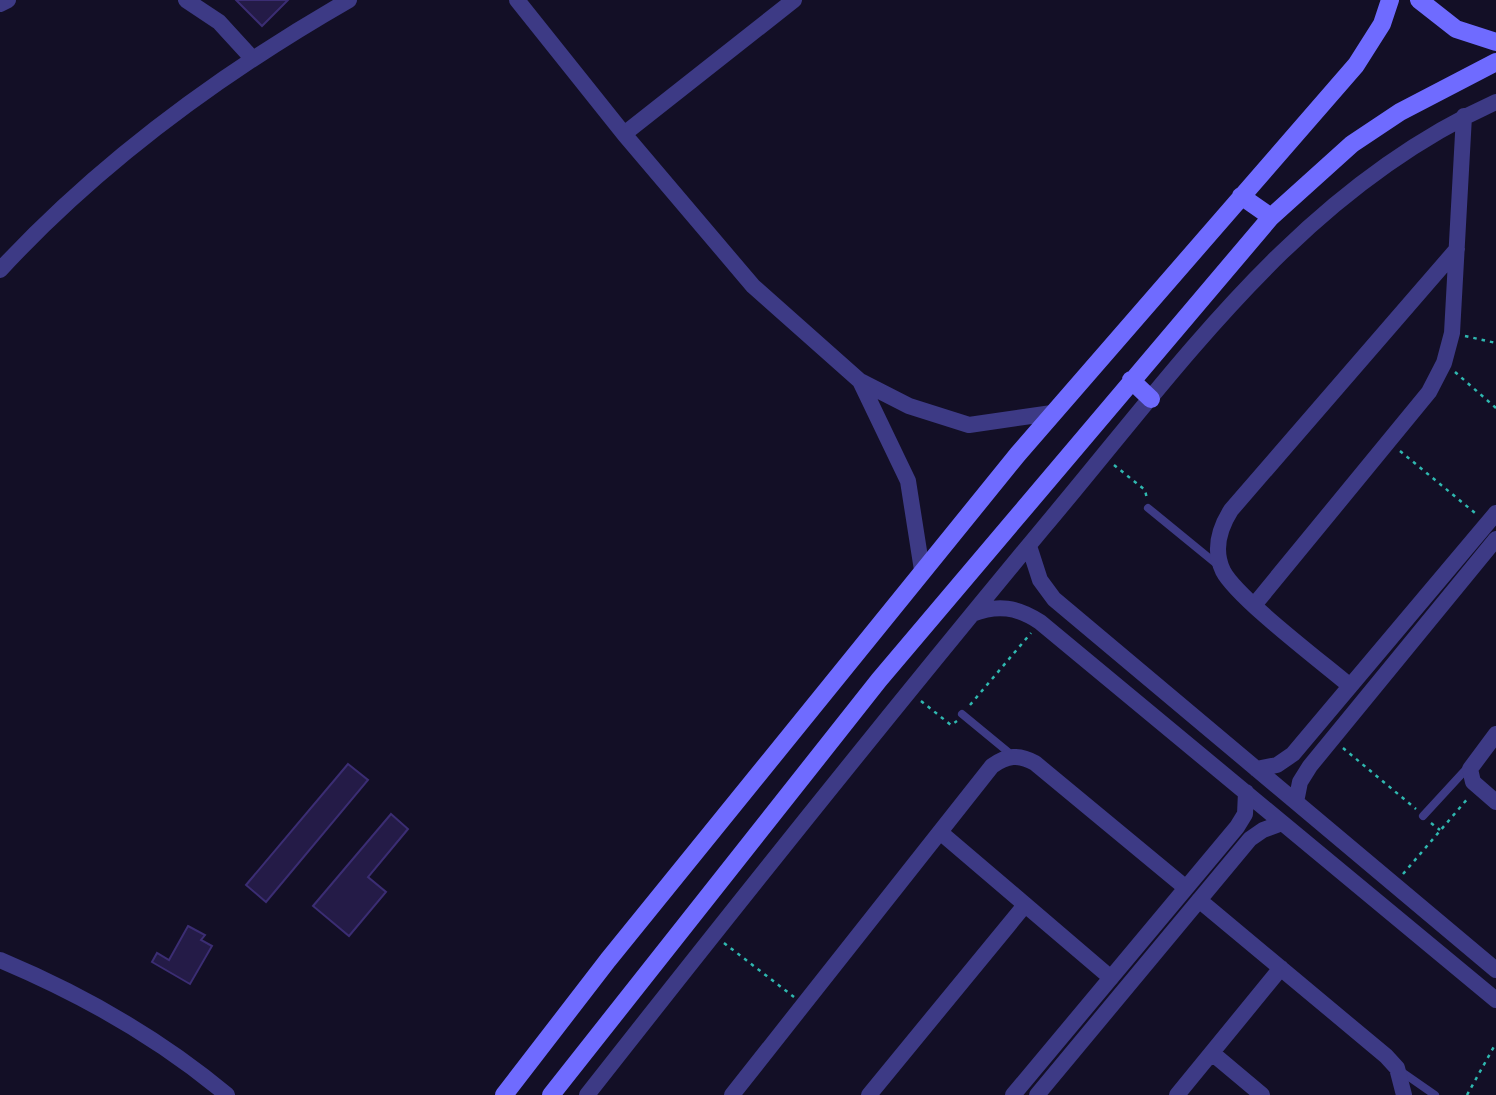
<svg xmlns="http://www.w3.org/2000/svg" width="1496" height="1095" font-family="'IBM Plex Sans',sans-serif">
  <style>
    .building { fill: #241b47; stroke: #3b2d73; stroke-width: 2 }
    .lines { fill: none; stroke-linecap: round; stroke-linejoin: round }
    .path { stroke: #2fb8b0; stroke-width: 2.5; stroke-dasharray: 3.5 5; stroke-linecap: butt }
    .lane { stroke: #3d3a85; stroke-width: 8 }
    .street { stroke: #3d3a85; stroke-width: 16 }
    .secondary { stroke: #6f6bff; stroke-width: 18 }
  </style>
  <rect width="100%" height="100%" fill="#130f26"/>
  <!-- building -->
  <path class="building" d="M236,0h52l-26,26z
    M348,764l20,16 -102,122 -20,-17z
    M391,814l17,15 -40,48 18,15 -37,44 -36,-30z
    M188,926l17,9 -4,5 11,6 -22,38 -38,-22 5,-9 12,7z"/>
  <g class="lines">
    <!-- path -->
    <path class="path" d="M1465,336l31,7
      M1455,372l41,36
      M1400,451l75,62
      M1114,465l31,25 2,9
      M921,701l30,24 6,-4
      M970,705l61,-72
      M1343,748l73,61
      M1431,823l9,7
      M1403,874l66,-77
      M724,943l70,54
      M1467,1095l29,-52"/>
    <!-- lane -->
    <path class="lane" d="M1148,508l71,58
      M962,714l51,42
      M1423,816l47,-51
      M1399,1070l36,25"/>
    <!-- street -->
    <path class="street" d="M186,0l33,22 33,36
      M517,0l107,134 129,152 107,95 49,25 60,19 83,-12
      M0,4l8,-4
      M624,134l170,-134
      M0,270c101,-109 220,-196 349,-270
      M860,381l48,100 14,89
      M1029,546l11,34 14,19 442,371
      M1255,604l174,-212 15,-29 8,-30 12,-217
      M972,614c26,-10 45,-7 68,8l456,378
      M1350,686c-27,-23 -113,-88 -127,-115 -10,-21 -4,-42 8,-61l226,-261
      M1496,734l-26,35 3,13 23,20
      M1256,769l21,-4 16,-11 203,-241
      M1296,802l4,-20 10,-16 186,-227
      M940,832l171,146
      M1199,900l187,156 11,12 7,27
      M0,960c81,34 159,78 227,135
      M1212,1053l50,42
      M587,1095c150,-191 302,-381 457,-568 135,-160 256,-337 452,-425
      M732,1095l260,-329c15,-11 27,-12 43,-3l151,125
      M869,1095l156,-190
      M1013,1095l224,-268 8,-13 1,-22
      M1037,1095l213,-256 13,-9 19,-7
      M1177,1095l104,-127"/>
    <!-- secondary -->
    <path class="secondary" d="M1419,0l37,29 40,13
      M1241,196l30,21
      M1131,380l20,19
      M504,1095l104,-135 410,-506 338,-389 26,-41 8,-24
      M551,1095l328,-415 392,-463 81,-73 48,-32 96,-50"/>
  </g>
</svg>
